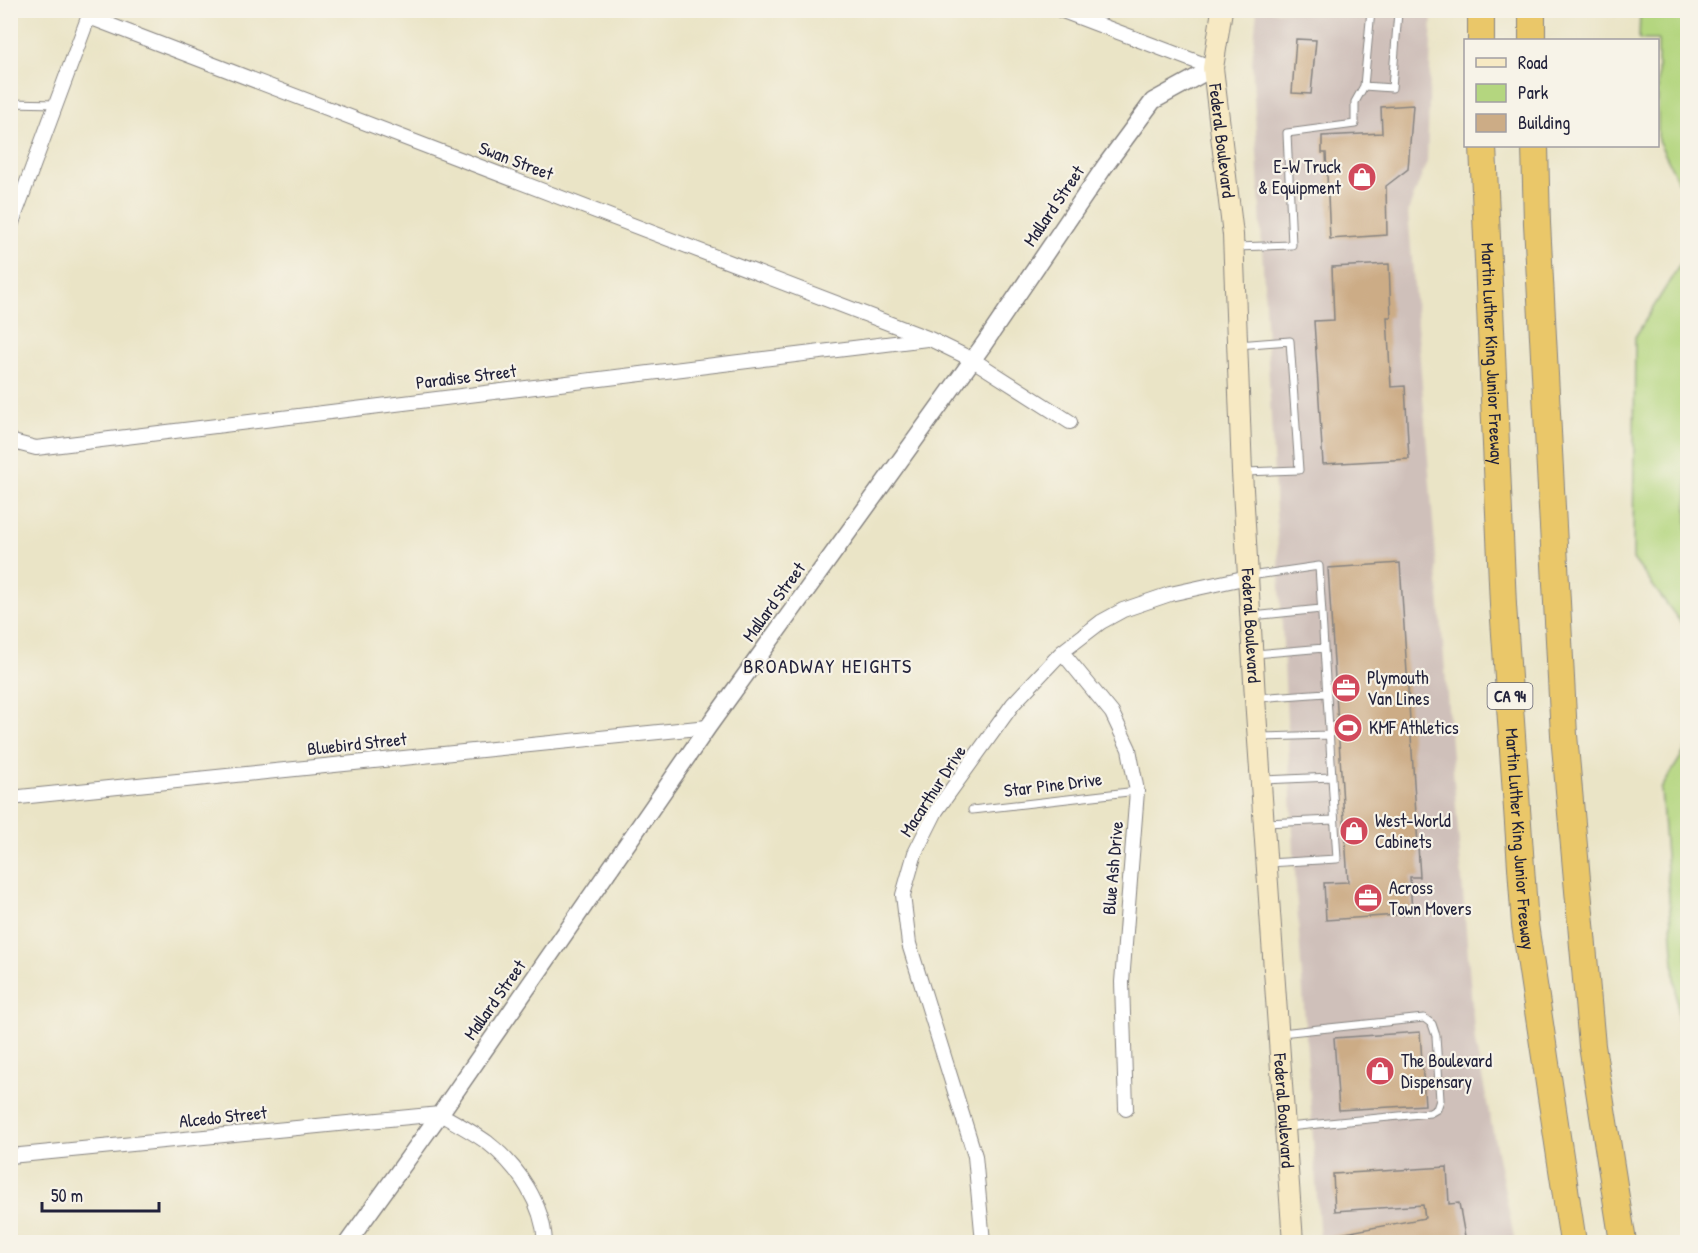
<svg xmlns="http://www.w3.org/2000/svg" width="1698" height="1253" font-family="'Patrick Hand',sans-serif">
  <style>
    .industrial { fill: #cfc0ba }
    .green { fill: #b4d67f; stroke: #6b7c5d; stroke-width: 1.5 }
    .building { fill: #ccac86 }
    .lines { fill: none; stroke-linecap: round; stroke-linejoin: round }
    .service-casing { stroke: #868380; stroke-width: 9 }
    .minor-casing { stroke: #868380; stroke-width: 16 }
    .tertiary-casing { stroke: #868380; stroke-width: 19 }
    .secondary-casing { stroke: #868380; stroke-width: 22 }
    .motorway-casing { stroke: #868380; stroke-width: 28 }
    .service { stroke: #fff; stroke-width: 7 }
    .minor { stroke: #fff; stroke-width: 14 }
    .tertiary { stroke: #fff; stroke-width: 16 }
    .secondary { stroke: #f7e9c3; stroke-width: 20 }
    .motorway { stroke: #eac769; stroke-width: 26 }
    .labels { text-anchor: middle; stroke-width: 4.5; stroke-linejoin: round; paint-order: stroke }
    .shield { fill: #f7f3e8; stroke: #62616f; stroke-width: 1.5 }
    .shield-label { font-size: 16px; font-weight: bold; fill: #22223b }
    .street-label { font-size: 18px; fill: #22223b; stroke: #f7f3e8 }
    .poi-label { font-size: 18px; fill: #22223b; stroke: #f7f3e8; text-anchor: start }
    .neighbourhood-label { font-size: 20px; letter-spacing: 1.5px; fill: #22223b; stroke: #f7f3e8 }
  </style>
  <rect width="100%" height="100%" fill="#f7f3e8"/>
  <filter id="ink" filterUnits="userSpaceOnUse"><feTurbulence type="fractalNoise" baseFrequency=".0167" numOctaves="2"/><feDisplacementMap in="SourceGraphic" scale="12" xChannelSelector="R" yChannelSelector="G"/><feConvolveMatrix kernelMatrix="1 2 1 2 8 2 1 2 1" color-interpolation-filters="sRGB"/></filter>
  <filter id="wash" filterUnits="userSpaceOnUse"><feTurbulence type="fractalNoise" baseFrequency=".008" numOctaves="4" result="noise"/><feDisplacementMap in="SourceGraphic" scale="24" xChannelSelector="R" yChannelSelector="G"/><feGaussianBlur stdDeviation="1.35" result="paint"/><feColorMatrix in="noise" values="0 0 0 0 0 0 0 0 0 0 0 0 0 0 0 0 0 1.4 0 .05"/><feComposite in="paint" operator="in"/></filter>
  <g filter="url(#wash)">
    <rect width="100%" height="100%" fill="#eae4c6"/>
    <!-- industrial -->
    <path class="industrial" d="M1257,11h175l-5,151 -19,49 67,831 40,200h-195l-24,-352 -44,-831z"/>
    <!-- green -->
    <path class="green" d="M1640,11h47v205l-5,-27 -24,-49v-100h-19z
      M1687,253v378l-54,-72 2,-222z
      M1687,747v290l-8,-5 -18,-243z"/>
    <g id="blocks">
      <!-- building -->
      <path class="building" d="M1296,39l20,1 -5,54 -19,-1z
        M1413,105l-5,64 -22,17 1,49 -57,4 -4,-86h-4v-17l60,-3 -1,-26z
        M1389,264l2,53h-4l4,70 14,-1 4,73 -86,5 -9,-143 20,-1 -2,-53z
        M1400,563l20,314h-10l2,37 -86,6 -2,-37 24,-1 -20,-314z
        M1420,1032l5,73 -86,5 -5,-72z
        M1447,1167l2,37 10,-1 7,39h-136l-1,-6 96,-18 -2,-13 -88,6 -2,-37z"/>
    </g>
  </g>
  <g filter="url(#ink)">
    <use href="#blocks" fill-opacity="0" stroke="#868380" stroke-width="1.5"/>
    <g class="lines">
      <!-- service casing -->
      <g class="service-casing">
        <path id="service" d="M1364,86l28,2 6,-76 -20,-2
          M10,103l47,1
          M1236,247l56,-2 -5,-112 68,-9v-22l9,-16 7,-76
          M1238,345l52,-4 9,129 -54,2
          M1250,576l69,-10 18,293 -69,4
          M1252,616l69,-7
          M1255,654l69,-6
          M1257,698l69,-5
          M1260,737l69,-2
          M1263,780l69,-3
          M972,810l165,-19
          M1265,823l69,-3
          M1281,1033l143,-15 8,6 4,12 4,64 -3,9 -7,4 -142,14"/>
      </g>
      <!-- minor casing -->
      <g class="minor-casing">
        <path id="minor" d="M1060,10l153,58
          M89,17l841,322 43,21 97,62
          M10,228l81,-218
          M10,438l3,4 23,6 891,-109
          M1062,652l50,61 17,36 8,42 -15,191 4,127
          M10,798l698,-71
          M10,1156l430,-42c16,9 33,18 48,29 31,24 55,61 57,99
          M983,1242l-8,-86 -66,-212 -6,-49 12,-42 21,-42 77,-107 49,-52 39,-30 22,-12 47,-16 78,-17"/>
      </g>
      <!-- tertiary casing -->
      <g class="tertiary-casing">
        <path id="tertiary" d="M348,1242l92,-128 268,-387 276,-383 121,-178 48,-65 60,-33"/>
      </g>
      <!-- secondary casing -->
      <g class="secondary-casing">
        <g id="secondary">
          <path id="s1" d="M1222,10l-9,58 20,167 9,237 13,226 38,544"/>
        </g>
      </g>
      <!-- motorway casing -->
      <g class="motorway-casing">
        <g id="motorway">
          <path d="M1481,10v30"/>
          <path d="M1532,10v30"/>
          <path id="s2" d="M1483,146l20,459 22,320 48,317"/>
          <path d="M1535,146l2,77 27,512 28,311 31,196"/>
        </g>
      </g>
      <!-- service -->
      <use href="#service" class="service"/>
      <!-- minor -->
      <use href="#minor" class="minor"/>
      <!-- tertiary -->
      <use href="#tertiary" class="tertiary"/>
      <!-- secondary -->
      <use href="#secondary" class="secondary"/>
      <!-- motorway -->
      <use href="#motorway" class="motorway"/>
    </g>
  </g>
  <!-- icons -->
  <defs>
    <g id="shop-disc" transform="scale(1.5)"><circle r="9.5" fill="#d1495b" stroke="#f7f3e8"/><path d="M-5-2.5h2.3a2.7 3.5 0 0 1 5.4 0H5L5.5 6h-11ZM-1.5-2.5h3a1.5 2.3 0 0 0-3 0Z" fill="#fff"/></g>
    <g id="office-disc" transform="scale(1.5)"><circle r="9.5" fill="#d1495b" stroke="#f7f3e8"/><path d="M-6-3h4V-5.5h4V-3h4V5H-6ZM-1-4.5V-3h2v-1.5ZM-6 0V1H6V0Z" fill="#fff"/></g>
    <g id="stadium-disc" transform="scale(1.5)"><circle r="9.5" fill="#d1495b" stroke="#f7f3e8"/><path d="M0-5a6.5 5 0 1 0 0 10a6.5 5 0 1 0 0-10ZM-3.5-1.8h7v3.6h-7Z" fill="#fff"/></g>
  </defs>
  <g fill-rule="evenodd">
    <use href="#shop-disc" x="1362" y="177"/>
    <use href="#office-disc" x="1346" y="688"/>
    <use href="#stadium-disc" x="1348" y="728"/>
    <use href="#shop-disc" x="1354" y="831"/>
    <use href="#office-disc" x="1368" y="898"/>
    <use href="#shop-disc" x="1380" y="1071"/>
  </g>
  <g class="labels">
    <!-- shield labels -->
    <rect class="shield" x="1487.5" y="683" width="45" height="26" rx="4.5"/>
    <g class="shield-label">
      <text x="1510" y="702">CA 94</text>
    </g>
    <!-- street labels -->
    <g class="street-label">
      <text dy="6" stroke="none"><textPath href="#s1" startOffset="132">Federal Boulevard</textPath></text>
      <text transform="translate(516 161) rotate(21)" y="6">Swan Street</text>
      <text transform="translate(1054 206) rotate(-56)" y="6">Mallard Street</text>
      <text dy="6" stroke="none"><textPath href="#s2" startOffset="208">Martin Luther King Junior Freeway</textPath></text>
      <text transform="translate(466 377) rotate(-7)" y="6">Paradise Street</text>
      <text transform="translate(774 602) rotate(-54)" y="6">Mallard Street</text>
      <text dy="6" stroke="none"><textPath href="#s1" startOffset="618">Federal Boulevard</textPath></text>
      <text transform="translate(357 744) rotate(-6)" y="6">Bluebird Street</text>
      <text transform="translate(1053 785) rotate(-7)" y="6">Star Pine Drive</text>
      <text transform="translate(933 791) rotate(-57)" y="6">Macarthur Drive</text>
      <text dy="6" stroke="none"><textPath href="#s2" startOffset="694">Martin Luther King Junior Freeway</textPath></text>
      <text transform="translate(1113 868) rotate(-85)" y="6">Blue Ash Drive</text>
      <text transform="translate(495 1000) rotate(-55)" y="6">Mallard Street</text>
      <text dy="6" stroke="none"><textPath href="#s1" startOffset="1104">Federal Boulevard</textPath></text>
      <text transform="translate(223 1117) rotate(-6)" y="6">Alcedo Street</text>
    </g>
    <!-- poi labels -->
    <g class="poi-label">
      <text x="1341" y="173" text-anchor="end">E-W Truck<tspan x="1341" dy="21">&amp; Equipment</tspan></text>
      <text x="1367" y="684">Plymouth<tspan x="1367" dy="21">Van Lines</tspan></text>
      <text x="1369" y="734">KMF Athletics</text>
      <text x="1375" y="827">West-World<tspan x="1375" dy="21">Cabinets</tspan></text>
      <text x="1389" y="894">Across<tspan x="1389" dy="21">Town Movers</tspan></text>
      <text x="1401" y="1067">The Boulevard<tspan x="1401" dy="21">Dispensary</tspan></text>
    </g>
    <!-- neighbourhood labels -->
    <g class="neighbourhood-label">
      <text x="828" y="673">BROADWAY HEIGHTS</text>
    </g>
  </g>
  <!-- margin -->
  <rect width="1698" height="1253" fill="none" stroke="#f7f3e8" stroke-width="36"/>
  <!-- legend -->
  <rect x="1464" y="39" width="195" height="108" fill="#f7f3e8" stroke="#a29fa3" stroke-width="1.5"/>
  <rect x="1476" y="58" width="30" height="9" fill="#f7e9c3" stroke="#a29fa3" stroke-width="1.5"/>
  <text x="1518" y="69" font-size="18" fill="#22223b">Road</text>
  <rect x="1476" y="84" width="30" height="18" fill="#b4d67f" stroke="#a29fa3" stroke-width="1.5"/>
  <text x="1518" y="99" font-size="18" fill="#22223b">Park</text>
  <rect x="1476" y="114" width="30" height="18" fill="#ccac86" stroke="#a29fa3" stroke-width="1.5"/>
  <text x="1518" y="129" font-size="18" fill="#22223b">Building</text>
  <!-- scale -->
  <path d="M42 1202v9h117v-9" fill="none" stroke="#22223b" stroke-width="3"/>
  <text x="51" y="1202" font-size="18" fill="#22223b" stroke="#f7f3e8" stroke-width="4.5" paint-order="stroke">50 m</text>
</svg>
